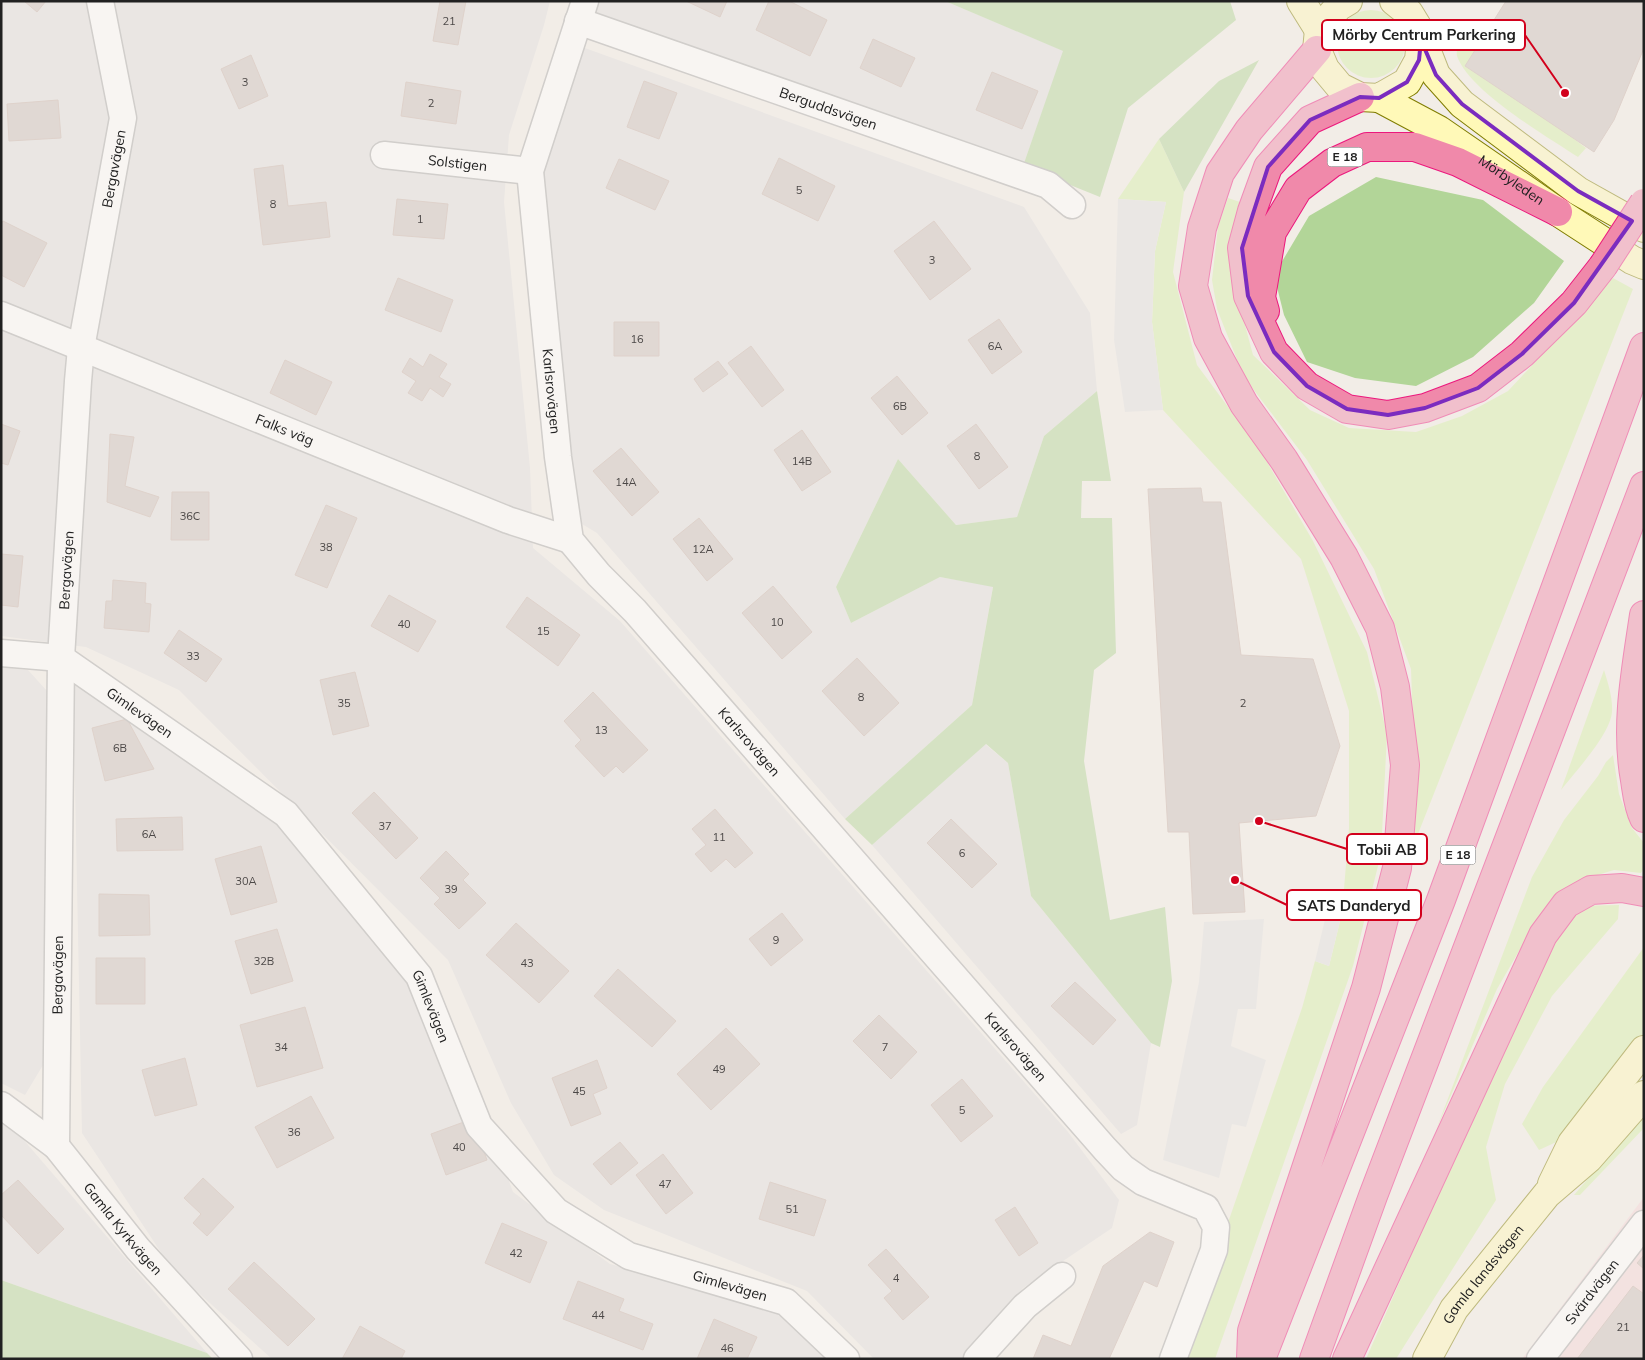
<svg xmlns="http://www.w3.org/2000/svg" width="1645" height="1360" font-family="Mulish,sans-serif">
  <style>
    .residential { fill: #dfdede }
    .commercial { fill: #f4d5d8 }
    .grass { fill: #d6f0a9 }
    .forest { fill: #b2d598 }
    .parking { fill: #e1e1e1 }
    .building { fill: #cbbeba; stroke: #c6b1a8 }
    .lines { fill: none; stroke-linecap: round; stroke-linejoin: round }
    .street-casing { stroke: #a8a8a8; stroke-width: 29 }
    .secondary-casing { stroke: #807d00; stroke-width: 30 }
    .highway-casing { stroke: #ec187d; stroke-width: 30 }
    .street { stroke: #fff; stroke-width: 26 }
    .secondary { stroke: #fff9b8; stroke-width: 28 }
    .highway { stroke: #f089aa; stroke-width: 28 }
    .highway-bridge-casing { stroke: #ec187d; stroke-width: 30; stroke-linecap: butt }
    .highway-bridge { stroke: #f089aa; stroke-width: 28 }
    .marked { fill: none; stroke: #7b2cbf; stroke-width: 4; stroke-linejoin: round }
    .labels { text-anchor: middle; stroke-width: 4; stroke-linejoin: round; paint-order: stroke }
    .number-label { font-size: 11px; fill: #4c4847 }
    .shield { fill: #fff; stroke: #646464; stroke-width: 1 }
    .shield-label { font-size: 12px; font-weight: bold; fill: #212121 }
    .street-label { font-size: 14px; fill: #212121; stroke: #fff }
    .leader { fill: none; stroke: #d2001c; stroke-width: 2 }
    .callout-dot { fill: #d2001c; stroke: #fff; stroke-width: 2 }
    .callout { fill: #fff; stroke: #d2001c; stroke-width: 2 }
    .callout-label { font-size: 15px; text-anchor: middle; font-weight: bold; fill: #212121 }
  </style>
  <rect width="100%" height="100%" fill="#f2ede7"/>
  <!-- residential -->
  <path class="residential" d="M1,1h549l-6,24 -35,110 -5,67 26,266 3,80 87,73 448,511 51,68 -7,28 -89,60 -61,71h-88l-67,-68 -203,-81 -50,-35 -43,-72 -63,-143 -269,-270 -93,-43 -85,-11z
    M585,1h360l119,50 -41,115 -421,-148z
    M571,43l453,164 66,106 7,78 -53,45 -27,81 -61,8 -58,-66 -62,128 15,36 89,-46 53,9 -21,119 -127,114 -248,-286 -35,-21 -26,-345z
    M1,667l27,3 19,21 -1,369 -21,35 -24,-12z
    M73,684l77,23 80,56 205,223 78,206 97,72 175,48 49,47h-562l-100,-90 -90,-136z
    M985,744l23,19 23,133 120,147 -14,82 -16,9 -249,-289z
    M1,1123l21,15 185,215 -206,-73z"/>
  <!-- commercial -->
  <path class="commercial" d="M1644,1197v162h-122z"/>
  <!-- grass -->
  <path class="grass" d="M1337 44a34 34 0 1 1 68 0a34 34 0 1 1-68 0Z
    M1464,38l13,10 34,43 75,57 -8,9c-32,-21 -109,-66 -121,-101 -1,-5 1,-10 3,-15z
    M1159,139l25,53 -11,80 24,93 63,85 53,91 54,111 20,82 -6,120 -28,112 -138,393h-34l121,-351 13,-47 14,5 13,-53 7,-85v-117l-48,-152 -138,-149 -11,-88 3,-71 11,-49 -48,-3z
    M1228,198l15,5 -6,92 16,60 57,55 39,18 67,4 46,-16 46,-25 43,-46 34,-41 28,-26 20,11 -230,583 12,-89 -4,-114 -37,-100 -67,-109 -63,-83 -27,-68 -5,-29 6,-53z
    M1604,670c4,13 9,28 8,42 -2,23 -37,60 -51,78z
    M1613,755l6,39 13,34 12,15v25l-3,5 -27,-3 -36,11 -24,16 -14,18 -43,74 -61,141 96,-253 32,-57 34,-44 8,-14z
    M1619,905l-1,14 -66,77 -47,88 -19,63 10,53 -100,159h-30l179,-411 22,-42z
    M1644,947v92l-79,99 -26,12 -17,-26 21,-37z
    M1644,1113v15l-64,67h-6z"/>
  <!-- forest -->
  <path class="forest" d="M945,1h285l6,19 -108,88 -28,89 -77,-31 40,-115z
    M1259,60l-75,132 -25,-53 60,-58z
    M1376,177l107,23 81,61 -30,42 -61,54 -57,29 -61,-8 -48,-16 -23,-47 -10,-40 35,-59z
    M1097,391l14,90h-29l-1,37h31l4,135 -22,17 -10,91 26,159 55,-13 7,74 -12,66 -9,-4 -120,-147 -23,-133 -22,-19 -114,101 -27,-26 127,-114 21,-118 -53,-10 -89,46 -15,-36 62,-128 58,66 61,-8 27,-81z
    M1,1280l206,73 6,6h-212z"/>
  <!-- parking -->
  <path class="parking" d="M1118,199l48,3 -11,49 -3,71 11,88 -38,2 -11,-72z
    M1327,911l15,2 -13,53 -14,-5z
    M1264,919l-8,90h-18l-7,37 35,14 -20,67 -14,-3 -13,54 -56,-18 36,-178 5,-60z"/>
  <!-- building -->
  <path class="building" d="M24,1h22l-9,11z
    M440,1h26l-8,44 -25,-4z
    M686,1h41l-7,16z
    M769,1h20l38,19 -17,36 -54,-26z
    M1506,1h138v47l-30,72 -20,32 -129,-86z
    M873,39l42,19 -14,29 -41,-19z
    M251,55l17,41 -29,13 -18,-40z
    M992,72l46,19 -16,38 -46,-19z
    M644,81l33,12 -18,46 -32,-12z
    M406,82l55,9 -5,33 -55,-8z
    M58,100l3,38 -52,3 -2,-37z
    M779,158l56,28 -17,35 -56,-27z
    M619,159l50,22 -14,29 -49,-22z
    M283,165l5,41 38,-4 4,35 -67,8 -9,-76z
    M397,199l51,5 -4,35 -51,-4z
    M3,221l44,22 -23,44 -23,-12v-51z
    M934,221l37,48 -41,31 -36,-49z
    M398,278l55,22 -12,32 -56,-22z
    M999,319l23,33 -30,22 -24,-34z
    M614,322h45v34h-45z
    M751,346l33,44 -22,17 -34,-44z
    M430,354l17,10 -8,13 12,7 -8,13 -13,-9 -8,13 -14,-8 8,-12 -14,-9 8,-14 13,9z
    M285,360l47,22 -16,33 -46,-22z
    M718,361l10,13 -25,18 -9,-13z
    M897,376l31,37 -26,22 -31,-37z
    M1,424l19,7 -12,34 -7,-2z
    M976,424l32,43 -29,22 -32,-43z
    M802,430l29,42 -29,19 -28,-41z
    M110,434l24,3 -9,49 34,11 -9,20 -43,-15z
    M621,448l38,44 -27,24 -39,-45z
    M1201,488l2,14h18l20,153 72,4 27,87 -24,70 -77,7 6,89 -52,2 -4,-82h-21l-20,-343z
    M172,492h37v48h-38z
    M326,505l31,13 -30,70 -32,-13z
    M699,518l34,41 -26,22 -34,-42z
    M1,554l22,2 -5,51 -17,-2z
    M113,580l33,3 -1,20 6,1 -2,28 -45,-4 2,-27h6z
    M773,586l39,46 -30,27 -40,-46z
    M389,595l47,26 -18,31 -47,-26z
    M527,597l53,38 -22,31 -52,-39z
    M179,630l43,29 -16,23 -42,-29z
    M857,658l42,45 -35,33 -42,-45z
    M355,672l14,54 -36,9 -13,-55z
    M593,692l55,58 -25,23 -7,-7 -12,11 -29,-31 6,-6 -17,-19z
    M127,719l27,50 -49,12 -13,-53z
    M374,792l44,46 -22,21 -44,-46z
    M715,809l38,44 -18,15 -9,-9 -15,13 -16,-18 11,-9 -14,-16z
    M182,817l1,33 -66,1 -1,-32z
    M951,819l46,45 -25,24 -45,-45z
    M261,846l16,56 -46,13 -16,-56z
    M446,851l23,23 -6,6 23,23 -27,26 -25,-25 6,-6 -20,-20z
    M99,894l50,1 1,40 -51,1z
    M782,913l21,27 -32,26 -22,-27z
    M516,923l53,48 -30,32 -53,-48z
    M277,929l16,52 -42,13 -16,-53z
    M96,958h49v46h-49z
    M618,969l58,52 -24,26 -58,-51z
    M1075,982l41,38 -23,25 -42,-39z
    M305,1007l18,61 -66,19 -17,-62z
    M879,1015l38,37 -26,27 -38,-38z
    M726,1028l34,36 -49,46 -34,-36z
    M185,1058l12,47 -42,11 -13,-46z
    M597,1060l10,28 -14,6 8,20 -30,12 -19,-48z
    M962,1079l31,37 -32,26 -30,-37z
    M311,1096l23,42 -57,30 -22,-41z
    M472,1119l15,41 -41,15 -15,-41z
    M620,1142l18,21 -27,22 -18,-21z
    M663,1154l30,39 -27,21 -30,-39z
    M203,1178l31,29 -27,29 -14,-13 8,-9 -17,-16z
    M18,1180l46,49 -26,25 -37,-39v-20z
    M770,1182l56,18 -12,36 -55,-17z
    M1015,1207l23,36 -19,13 -24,-36z
    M502,1223l45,19 -17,41 -45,-20z
    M1150,1232l24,10 -17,45 -13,-6 -35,78h-76l10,-24 28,11 32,-80z
    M886,1249l43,48 -26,23 -19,-22 8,-7 -24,-26z
    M1644,1255v14l-7,-6z
    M254,1262l61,57 -27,27 -60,-57z
    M578,1281l46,18 -5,12 34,13 -10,26 -80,-31z
    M1633,1286l11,8v65h-67z
    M714,1319l43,18 -10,22h-50z
    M360,1326l45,25 -4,8h-59z"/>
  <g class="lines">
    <!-- street casing -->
    <g class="street-casing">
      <g id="street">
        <path id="s1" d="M585,1l-55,170 28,286 12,83 29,35 36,36 470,538 18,19 20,14 63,26 10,19 -2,23 -41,109"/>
        <path id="s2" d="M578,21l470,164 24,20"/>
        <path id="s3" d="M384,155l146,16"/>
        <path id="s4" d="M1,315l507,205 62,20"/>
        <path id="s5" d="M1,653l60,5 225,156 133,162 60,150 77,85 73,45 157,46 60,57"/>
        <path id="s6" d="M1,1105l55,41 82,103 101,110"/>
        <path id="s7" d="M56,1146l5,-488 17,-277 3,-33 42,-230 -23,-117"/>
        <path d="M977,1359l48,-53 37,-30"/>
        <path id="s8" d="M1540,1359l104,-135"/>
      </g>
    </g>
    <!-- secondary casing -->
    <g class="secondary-casing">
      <g id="secondary">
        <path d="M1301,1l18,29"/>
        <path d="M1348,1l-10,6 -19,23 -2,20 8,19 15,18 20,10 19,1 28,-16 12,-22 2,-20"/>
        <path d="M1394,1l15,12 8,13 19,49 26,29 116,87 66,37"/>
        <path id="s9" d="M1379,98l60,32 119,82 74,48 12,5"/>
        <path d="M1552,1184l20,-41 72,-93"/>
        <path id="s10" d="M1427,1359l27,-50 93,-115 42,-36 55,-63"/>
      </g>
    </g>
    <!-- highway casing -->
    <g class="highway-casing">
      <path id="highway" d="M1360,97l-50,23 -42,47 -16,44 -10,37 6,48 26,56 33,34 40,23 41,6 37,-7 53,-20 44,-34 52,-51 29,-37
        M1265,311l-4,-14 11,-65 26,-43 34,-26 35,-16h48l43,15 100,50
        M1644,615c-8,55 -19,110 -9,165 2,13 3,26 9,38
        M1251,1359l1,-28 114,-343 31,-120 8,-103 -10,-78 -15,-59 -36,-71 -60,-97 -40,-56 -36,-66 -15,-52 9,-58 18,-55 29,-43 68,-80
        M1261,1359l180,-459 203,-553
        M1314,1359l59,-163 271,-710
        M1347,1359l196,-424 23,-31 25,-14 31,-2 22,4"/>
    </g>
    <!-- street -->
    <use href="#street" class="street"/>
    <!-- secondary -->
    <use href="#secondary" class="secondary"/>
    <!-- highway -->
    <use href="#highway" class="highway"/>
    <!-- highway-bridge casing -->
    <g class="highway-bridge-casing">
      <path id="highway-bridge" d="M1603,266l41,-63"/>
    </g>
    <!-- highway-bridge -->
    <use href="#highway-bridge" class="highway-bridge"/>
  </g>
  <!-- marked area -->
  <path d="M0 0H1645V1360H0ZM1421,40l15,35 26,29 116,87 54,30 -58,82 -52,51 -44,34 -53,20 -37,7 -41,-6 -40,-23 -33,-34 -26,-56 -6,-48 26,-81 42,-47 50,-23 19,1 28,-16 12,-22z" fill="#f2ede7" fill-opacity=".55" fill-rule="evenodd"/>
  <path class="marked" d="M1421,40l15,35 26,29 116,87 54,30 -58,82 -52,51 -44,34 -53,20 -37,7 -41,-6 -40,-23 -33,-34 -26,-56 -6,-48 26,-81 42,-47 50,-23 19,1 28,-16 12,-22z"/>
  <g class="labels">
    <!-- number labels -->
    <g class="number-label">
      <text x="449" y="25">21</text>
      <text x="245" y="86">3</text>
      <text x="431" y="107">2</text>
      <text x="799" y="194">5</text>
      <text x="273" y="208">8</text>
      <text x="420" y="223">1</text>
      <text x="932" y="264">3</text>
      <text x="637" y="343">16</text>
      <text x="995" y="350">6A</text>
      <text x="900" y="410">6B</text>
      <text x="977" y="460">8</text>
      <text x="802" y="465">14B</text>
      <text x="626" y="486">14A</text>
      <text x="190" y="520">36C</text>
      <text x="326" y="551">38</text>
      <text x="703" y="553">12A</text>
      <text x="777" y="626">10</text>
      <text x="404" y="628">40</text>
      <text x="543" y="635">15</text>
      <text x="193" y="660">33</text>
      <text x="861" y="701">8</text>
      <text x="344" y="707">35</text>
      <text x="1243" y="707">2</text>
      <text x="601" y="734">13</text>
      <text x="120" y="752">6B</text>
      <text x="385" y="830">37</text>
      <text x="149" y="838">6A</text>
      <text x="719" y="841">11</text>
      <text x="962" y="857">6</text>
      <text x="246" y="885">30A</text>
      <text x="451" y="893">39</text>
      <text x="776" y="944">9</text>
      <text x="264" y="965">32B</text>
      <text x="527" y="967">43</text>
      <text x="281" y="1051">34</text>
      <text x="885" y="1051">7</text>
      <text x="719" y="1073">49</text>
      <text x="579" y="1095">45</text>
      <text x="962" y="1114">5</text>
      <text x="294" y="1136">36</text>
      <text x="459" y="1151">40</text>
      <text x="665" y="1188">47</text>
      <text x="792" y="1213">51</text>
      <text x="516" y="1257">42</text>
      <text x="896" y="1282">4</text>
      <text x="598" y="1319">44</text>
      <text x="1623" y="1331">21</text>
      <text x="727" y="1352">46</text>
    </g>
    <!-- shield labels -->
    <g class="shield">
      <rect x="1327.5" y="147.5" width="35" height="19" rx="4"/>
      <rect x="1440.5" y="845.5" width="35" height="19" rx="4"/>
    </g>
    <g class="shield-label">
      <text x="1345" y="161">E 18</text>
      <text x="1458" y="859">E 18</text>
    </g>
    <!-- street labels -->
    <g class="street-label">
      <text dy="5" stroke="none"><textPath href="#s2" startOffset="265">Berguddsvägen</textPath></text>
      <text dy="5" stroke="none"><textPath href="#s3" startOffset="74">Solstigen</textPath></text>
      <text dy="5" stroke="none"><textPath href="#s7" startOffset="981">Bergavägen</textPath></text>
      <text dy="5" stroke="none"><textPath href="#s9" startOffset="156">Mörbyleden</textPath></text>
      <text dy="5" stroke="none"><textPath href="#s1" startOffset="400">Karlsrovägen</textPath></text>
      <text dy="5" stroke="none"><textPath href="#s4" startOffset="306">Falks väg</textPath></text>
      <text dy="5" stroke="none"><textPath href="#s7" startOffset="576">Bergavägen</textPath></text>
      <text dy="5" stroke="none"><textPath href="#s5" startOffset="156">Gimlevägen</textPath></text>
      <text dy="5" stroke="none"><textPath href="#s1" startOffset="820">Karlsrovägen</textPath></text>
      <text dy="5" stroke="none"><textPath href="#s7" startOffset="171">Bergavägen</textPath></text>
      <text dy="5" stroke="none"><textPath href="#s5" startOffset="576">Gimlevägen</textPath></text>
      <text dy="5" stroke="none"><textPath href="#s1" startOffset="1225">Karlsrovägen</textPath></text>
      <text dy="5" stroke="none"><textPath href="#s6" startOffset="175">Gamla Kyrkvägen</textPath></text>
      <text dy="5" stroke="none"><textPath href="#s10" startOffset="102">Gamla landsvägen</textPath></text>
      <text dy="5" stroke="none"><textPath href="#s5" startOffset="1011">Gimlevägen</textPath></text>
      <text dy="5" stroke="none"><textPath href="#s8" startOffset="85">Svärdvägen</textPath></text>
    </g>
  </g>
  <!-- callouts -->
  <path class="leader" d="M1565 93L1525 35M1259 821L1347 849M1235 880L1287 905"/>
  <g class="callout-dot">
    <circle cx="1565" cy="93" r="5"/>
    <circle cx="1259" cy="821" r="5"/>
    <circle cx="1235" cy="880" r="5"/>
  </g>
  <g class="callout">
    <rect x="1322" y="20" width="203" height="30" rx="5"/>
    <rect x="1347" y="834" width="80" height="30" rx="5"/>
    <rect x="1287" y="890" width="134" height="30" rx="5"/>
  </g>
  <g class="callout-label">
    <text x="1424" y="40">Mörby Centrum Parkering</text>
    <text x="1387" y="855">Tobii AB</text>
    <text x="1354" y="911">SATS Danderyd</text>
  </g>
  <!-- border -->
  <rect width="1645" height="1360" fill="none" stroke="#212121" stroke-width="5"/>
</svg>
